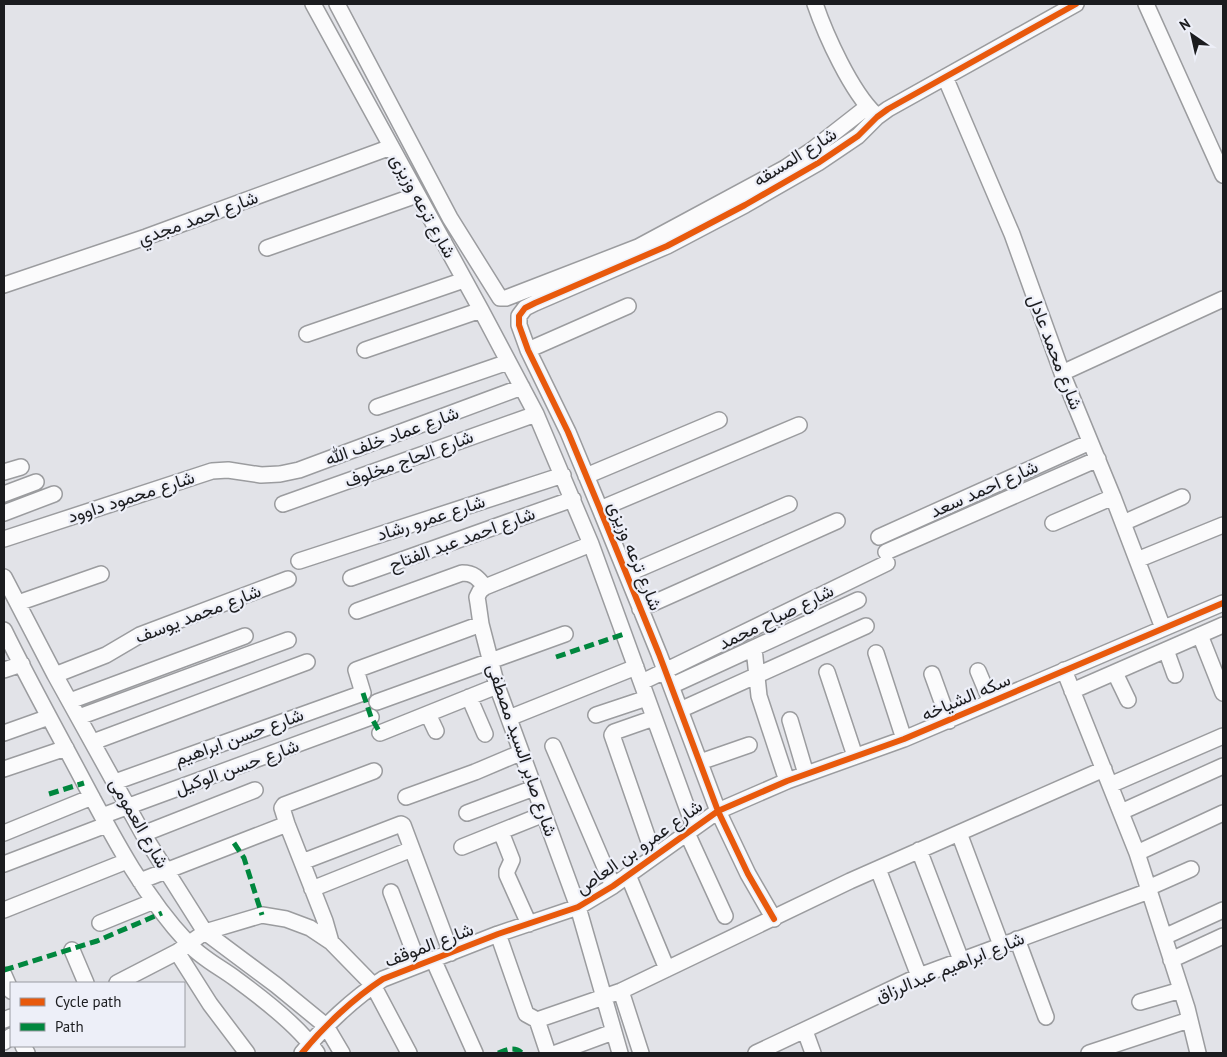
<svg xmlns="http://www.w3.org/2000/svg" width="1227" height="1057" font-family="'PT Sans',Vazirmatn,sans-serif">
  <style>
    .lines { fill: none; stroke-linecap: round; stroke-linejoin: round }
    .minor-casing { stroke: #9b9c9f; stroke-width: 18 }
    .minor { stroke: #fbfbfc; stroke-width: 15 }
    .quiet { stroke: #00873e; stroke-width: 5; stroke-dasharray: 10 5; stroke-linecap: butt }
    .cycleway-casing { stroke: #edeff8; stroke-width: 9 }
    .cycleway { stroke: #e8590c; stroke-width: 6 }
    .labels { text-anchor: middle; stroke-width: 4.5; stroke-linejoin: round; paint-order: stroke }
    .street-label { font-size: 18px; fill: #1b1c1f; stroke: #edeff8 }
  </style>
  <rect width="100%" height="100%" fill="#e2e3e8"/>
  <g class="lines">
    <!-- minor casing -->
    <g class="minor-casing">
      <path id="minor" d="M313,4l168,306 55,104 55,130 103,283
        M337,4l113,214 50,80h6l132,-51 41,-22 106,-57 27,-18 55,-43
        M815,4c11,32 36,87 60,110
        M1146,4l77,171
        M945,77l67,157 50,139 51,124 50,131
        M267,248l150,-53
        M4,285l142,-48 245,-90
        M307,334l157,-54
        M365,350l116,-40
        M528,350l100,-44
        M1062,373l161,-74
        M377,407l131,-45
        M4,472l17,-5
        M586,476l133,-56
        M4,494l32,-12
        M283,504l253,-90
        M600,509l199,-84
        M4,513l50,-19
        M1053,523l60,-26
        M1123,523l59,-26
        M879,537l211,-95
        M4,539l208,-68 16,-1 33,5 19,-1 19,-4 223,-83
        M591,544l-106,43 -5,4 -3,6 1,6 3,21 16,62 81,221 42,146
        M886,552l212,-93
        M1137,560l86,-35
        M299,561l264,-86
        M627,574l162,-70
        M4,577l51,98 88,159 62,98 71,53 50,41 16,27
        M351,578l222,-79
        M18,603l83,-29
        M640,609l197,-88
        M357,611l105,-38c12,0 16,5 23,14
        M4,630c23,47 49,94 74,141 32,60 63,122 110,172 13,15 32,24 48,36 26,19 64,48 81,74
        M1200,635l23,58
        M754,648l5,48 28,85
        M1166,650l9,25
        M876,653l28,86
        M4,670l18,-6
        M1064,670l73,183 50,155 11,45
        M978,671l13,31
        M827,672l28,84
        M1115,673l13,27
        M932,674l17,47
        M55,675l51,-20 34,-20 148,-56
        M642,682l245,-119
        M671,686l187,-86
        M1072,691l151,-66
        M469,697l16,37
        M70,701l175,-65
        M377,702l188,-68
        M680,710l186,-84
        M428,714l8,17
        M596,715l51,-17
        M79,717l209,-77
        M509,718l127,-51
        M790,720l16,54
        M4,733l45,-16
        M380,733l117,-47
        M93,742l214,-80
        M553,746l60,140
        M700,762l49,-17
        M4,769l62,-21
        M115,782l248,-89 -7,-23 125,-46
        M1110,785l113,-49
        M406,797l69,-25 45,-19
        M1121,812l102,-46
        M467,813l67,-25
        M102,816l269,-99
        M501,832l11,28 -5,11v4l22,49
        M4,833l88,-36
        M687,833l38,83
        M959,833l42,112
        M143,834l112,-44
        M462,847l82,-33
        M919,850l42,110
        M1137,853l86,-40
        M654,856l-42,-121 2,-3 40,-14
        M302,862l99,-38 2,1 48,128
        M4,864l102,-39
        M878,869l41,107
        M628,875l39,94
        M140,881l147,-57
        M1148,888l43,-19
        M312,889l100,-40
        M391,892l28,73
        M4,910l123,-49
        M774,919l-26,-45 -30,-63 -59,-157 -59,-145 -32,-77 -40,-82 -9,-25v-9l6,-8 10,-5 132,-57 78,-41 73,-42 40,-27 19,-19 11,-8 188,-105
        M100,923l54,-22
        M498,934l28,80 11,6 84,-29 229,-110 254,-112
        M1164,937l59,-27
        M1017,939l29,78
        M331,942l-6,-21 -38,-97 -5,-16 2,-3 90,-34
        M72,950l14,33
        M177,952l33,52 37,49
        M433,959l42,94
        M1171,960l52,-24
        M4,975l7,16
        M117,983l60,-31 28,-20 57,-17 24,4 24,9 21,14 42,43 36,68
        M621,991l20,62
        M1140,1002l41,-12
        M4,1020l7,-3
        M537,1020l11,33
        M805,1031l8,22
        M4,1042l7,-6
        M23,1046l4,7
        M302,1053c22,-27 52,-55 81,-74l115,-45 80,-27 35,-21 105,-75 69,-30 117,-42 319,-136
        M556,1053l57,-21
        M756,1053l163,-77 230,-85
        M1089,1053l100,-33"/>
    </g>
    <!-- minor -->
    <use href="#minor" class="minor"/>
    <!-- quiet -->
    <path class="quiet" d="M4,632h1
      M556,657l68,-23
      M363,693l8,24 9,16
      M49,794l35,-11
      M234,843l10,15 18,57
      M4,970l93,-29 65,-28
      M498,1053c8,-3 16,-7 24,0"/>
    <!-- cycleway casing -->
    <g class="cycleway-casing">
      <path id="cycleway" d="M774,919l-26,-45 -30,-63 -59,-157 -59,-145 -32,-77 -40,-82 -9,-25v-9l6,-8 10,-5 132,-57 78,-41 73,-42 40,-27 19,-19 11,-8 188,-105
        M302,1053c22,-27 52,-55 81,-74l115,-45 80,-27 35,-21 105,-75 69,-30 117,-42 319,-136"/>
    </g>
    <!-- cycleway -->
    <use href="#cycleway" class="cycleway"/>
  </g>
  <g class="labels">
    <!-- street labels -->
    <g class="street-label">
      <text transform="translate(795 157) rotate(-32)" y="6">شارع المسقه</text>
      <text transform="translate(423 206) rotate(61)" y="6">شارع ترعه وزيزى</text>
      <text transform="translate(198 218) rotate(-20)" y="6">شارع احمد مجدي</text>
      <text transform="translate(1055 352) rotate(69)" y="6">شارع محمد عادل</text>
      <text transform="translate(392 436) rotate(-20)" y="6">شارع عماد خلف الله</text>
      <text transform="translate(409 459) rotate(-20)" y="6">شارع الحاج مخلوف</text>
      <text transform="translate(984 489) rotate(-24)" y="6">شارع احمد سعد</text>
      <text transform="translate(131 497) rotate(-18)" y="6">شارع محمود داوود</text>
      <text transform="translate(431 518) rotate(-18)" y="6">شارع عمرو رشاد</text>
      <text transform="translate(462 539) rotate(-20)" y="6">شارع احمد عبد الفتاح</text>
      <text transform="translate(635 556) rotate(68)" y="6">شارع ترعه وزيزى</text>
      <text transform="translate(198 614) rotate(-21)" y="6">شارع محمد يوسف</text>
      <text transform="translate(776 617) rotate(-26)" y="6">شارع صباح محمد</text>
      <text transform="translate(966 697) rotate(-23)" y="6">سكه الشياخه</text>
      <text transform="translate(239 737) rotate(-20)" y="6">شارع حسن ابراهيم</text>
      <text transform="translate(522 750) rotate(71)" y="6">شارع صابر السيد مصطفى</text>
      <text transform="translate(237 767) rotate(-20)" y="6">شارع حسن الوكيل</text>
      <text transform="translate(139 823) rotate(60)" y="6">شارع العمومى</text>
      <text transform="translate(639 847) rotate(-35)" y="6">شارع عمرو بن العاص</text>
      <text transform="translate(429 945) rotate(-21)" y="6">شارع الموقف</text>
      <text transform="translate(950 967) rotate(-22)" y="6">شارع ابراهيم عبدالرزاق</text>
    </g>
  </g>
  <!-- border -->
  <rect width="1227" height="1057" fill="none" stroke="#1b1c1f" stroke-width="10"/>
  <!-- legend -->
  <rect x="10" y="982" width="175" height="65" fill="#edeff8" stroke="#999ba1"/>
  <rect x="20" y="998" width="25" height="8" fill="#e8590c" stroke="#999ba1"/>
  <text x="55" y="1007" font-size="15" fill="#1b1c1f">Cycle path</text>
  <rect x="20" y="1023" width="25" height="8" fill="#00873e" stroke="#999ba1"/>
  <text x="55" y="1032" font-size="15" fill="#1b1c1f">Path</text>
  <!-- north arrow -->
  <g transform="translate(1192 35) rotate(326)" stroke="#edeff8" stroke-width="4" paint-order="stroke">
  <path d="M0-4L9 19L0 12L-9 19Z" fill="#1b1c1f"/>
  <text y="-8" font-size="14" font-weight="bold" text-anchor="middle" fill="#1b1c1f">N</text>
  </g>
</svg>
